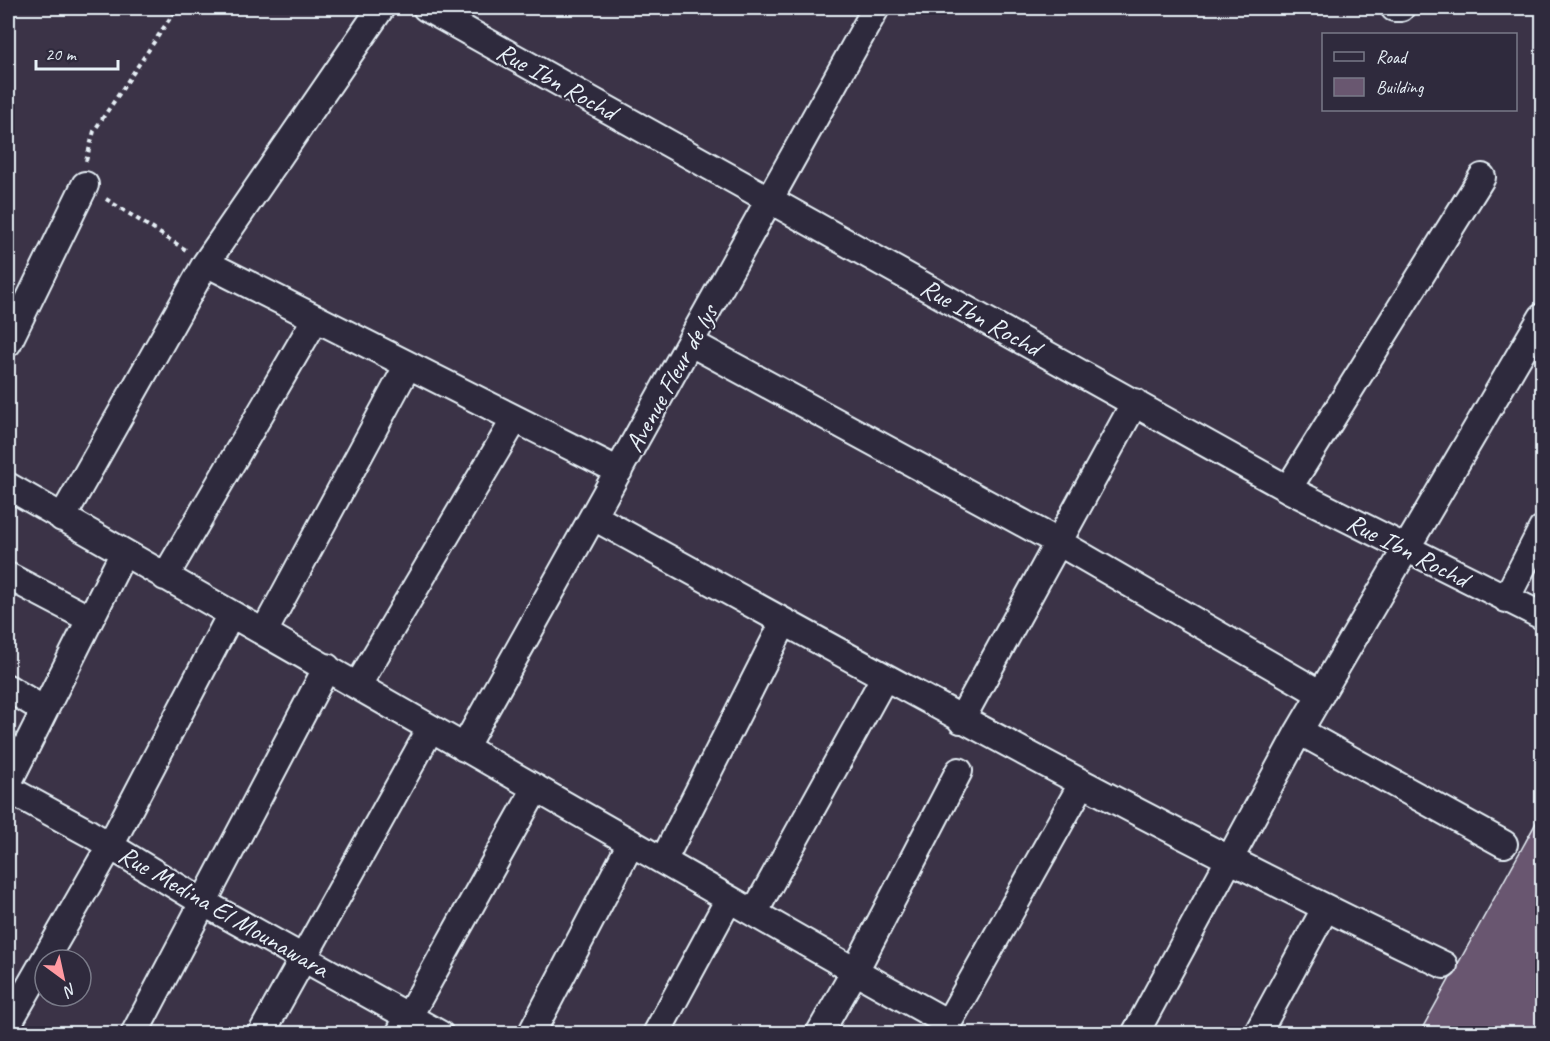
<svg xmlns="http://www.w3.org/2000/svg" width="1550" height="1041" font-family="Caveat,sans-serif">
  <style>
    .building { fill: #695770; stroke: #e8f1f8; stroke-width: 1.5 }
    .lines { fill: none; stroke-linecap: round; stroke-linejoin: round }
    .minor-casing { stroke: #e8f1f8; stroke-width: 30 }
    .path { stroke: #e8f1f8; stroke-width: 4; stroke-dasharray: 4.5 4.5; stroke-linecap: butt }
    .minor { stroke: #2f2a3d; stroke-width: 26 }
    .labels { text-anchor: middle; stroke-width: 4.5; stroke-linejoin: round; paint-order: stroke }
    .street-label { font-size: 26px; fill: #e8f1f8; stroke: #2f2a3d }
  </style>
  <rect width="100%" height="100%" fill="#3b3347"/>
  <filter id="ink" filterUnits="userSpaceOnUse"><feTurbulence type="fractalNoise" baseFrequency=".0167" numOctaves="2"/><feDisplacementMap in="SourceGraphic" scale="12" xChannelSelector="R" yChannelSelector="G"/><feConvolveMatrix kernelMatrix="1 2 1 2 8 2 1 2 1" color-interpolation-filters="sRGB"/></filter>
  <g filter="url(#ink)">
    <!-- building -->
    <path class="building" d="M1542,812v222h-123z"/>
    <g class="lines">
      <!-- minor casing -->
      <g class="minor-casing">
        <path id="minor" d="M426,8l862,481 254,127
          M1394,8h7
          M206,263l413,208
          M8,343l77,-158
          M691,343l367,199 263,152
          M8,486l847,485 104,-200
          M1288,489l194,-312
          M594,517c281,155 561,311 850,448
          M62,518l144,-255 175,-255
          M8,576l82,43
          M165,577l151,-259
          M1506,599l36,-70
          M264,632l144,-267
          M358,685l157,-266
          M8,688l36,22
          M961,720l174,-318
          M1299,731l205,113
          M464,748l412,-740
          M8,783l115,-229
          M8,789l81,44 115,70 236,131
          M663,861l121,-239
          M754,913l130,-235
          M8,1024l102,-178 121,-232
          M134,1034l193,-367
          M261,1034l170,-306
          M399,1034l137,-246
          M531,1034l100,-191
          M656,1034l73,-135
          M819,1034l36,-63 93,52
          M942,1034l140,-250
          M1135,1034l164,-303 243,-414
          M1257,1034l68,-125"/>
      </g>
      <!-- path -->
      <path class="path" d="M86,161l8,-30 83,-123
        M106,199l80,51"/>
      <!-- minor -->
      <use href="#minor" class="minor"/>
    </g>
  </g>
  <g class="labels">
    <!-- street labels -->
    <g class="street-label">
      <text transform="translate(557 81) rotate(29)" y="9">Rue Ibn Rochd</text>
      <text transform="translate(981 317) rotate(29)" y="9">Rue Ibn Rochd</text>
      <text transform="translate(671 378) rotate(-61)" y="9">Avenue Fleur de lys</text>
      <text transform="translate(1408 550) rotate(27)" y="9">Rue Ibn Rochd</text>
      <text transform="translate(224 911) rotate(30)" y="9">Rue Medina El Mounawara</text>
    </g>
  </g>
  <!-- margin -->
  <rect width="1550" height="1041" fill="none" stroke="#2f2a3d" stroke-width="30"/>
  <rect x="15" y="15" width="1520" height="1011" fill="none" stroke="#e8f1f8" stroke-width="2" filter="url(#ink)"/>
  <!-- legend -->
  <rect x="1322" y="33" width="195" height="78" fill="#2f2a3d" stroke="#797a88" stroke-width="1.5"/>
  <rect x="1334" y="52" width="30" height="9" fill="#2f2a3d" stroke="#797a88" stroke-width="1.5"/>
  <text x="1376" y="63" font-size="18" fill="#e8f1f8">Road</text>
  <rect x="1334" y="78" width="30" height="18" fill="#695770" stroke="#797a88" stroke-width="1.5"/>
  <text x="1376" y="93" font-size="18" fill="#e8f1f8">Building</text>
  <!-- north arrow -->
  <g transform="translate(63 978) rotate(147)"><circle r="28" fill="#2f2a3d" stroke="#797a88" stroke-width="1.5"/>
  <path d="M0-4.5L10 22L0 15L-10 22Z" fill="#ff9aa2"/>
  <text y="-9" font-size="16" font-weight="bold" text-anchor="middle" fill="#e8f1f8">N</text>
  </g>
  <!-- scale -->
  <path d="M36 60v9h82v-9" fill="none" stroke="#e8f1f8" stroke-width="3"/>
  <text x="45" y="60" font-size="18" fill="#e8f1f8" stroke="#2f2a3d" stroke-width="4.5" paint-order="stroke">20 m</text>
</svg>
